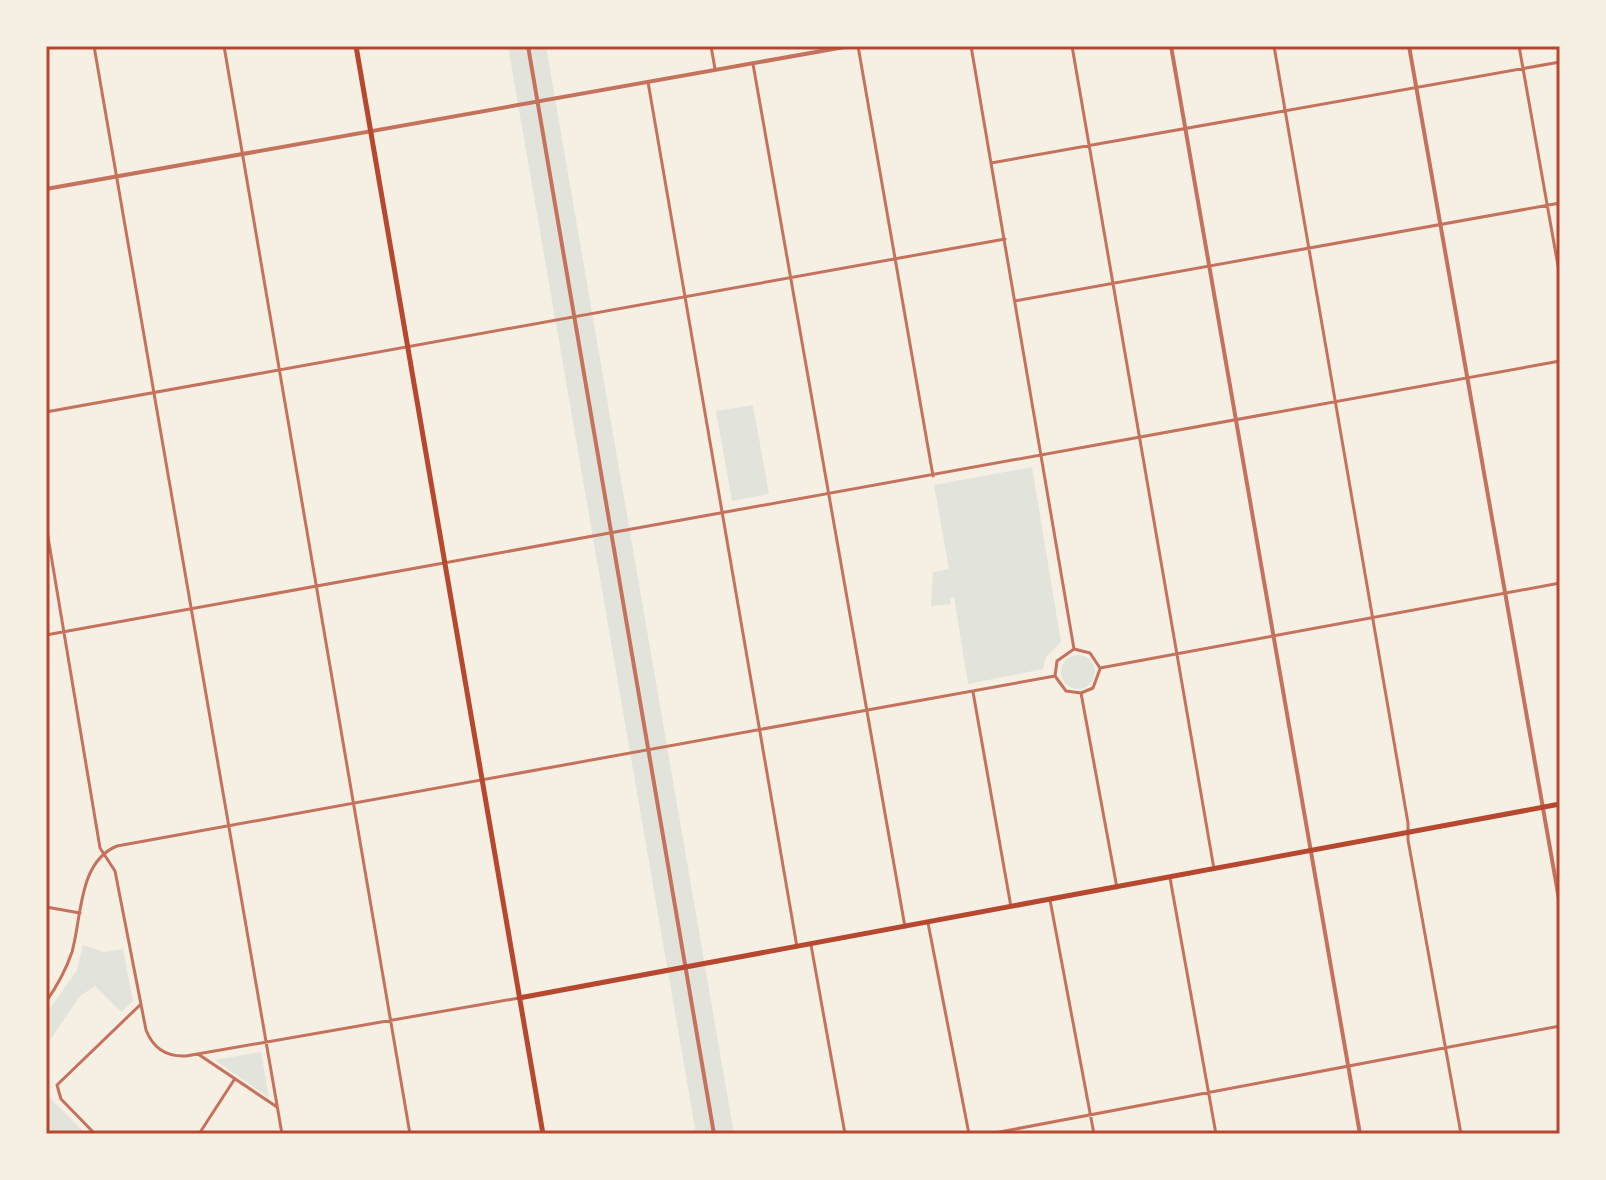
<svg xmlns="http://www.w3.org/2000/svg" width="1606" height="1180" font-family="Arial,sans-serif">
  <style>
    .green { fill: #e2e4dc }
    .lines { fill: none; stroke-linecap: round; stroke-linejoin: round }
    .minor { stroke: #c5725c; stroke-width: 3 }
    .tertiary { stroke: #c5725c; stroke-width: 4 }
    .secondary { stroke: #b5482f; stroke-width: 5 }
    .neatline { fill: none; stroke: #b5482f; stroke-width: 3 }
  </style>
  <rect width="100%" height="100%" fill="#f6efe4"/>
  <!-- green -->
  <path class="green" d="M508,46h38l188,1088h-38z
    M753,405l16,89 -37,7 -16,-90z
    M1032,467l29,175 -15,15 -3,12 -75,15 -14,-87 -4,1 1,6 -20,2 2,-34 16,-3 -15,-84z
    M1061 672a17 17 0 1 1 34 0a17 17 0 1 1-34 0Z
    M83,945l21,7 19,-3 10,52 -12,11 -26,-26 -15,10 -34,50v-32l31,-44z
    M261,1052l8,46 -54,-38z
    M46,1094l40,40h-40z"/>
  <g class="lines">
    <!-- minor -->
    <path class="minor" d="M94,46l188,1088
      M224,46l186,1088
      M711,46l4,23
      M858,46l75,430
      M971,46l103,603
      M1072,46l142,823
      M1274,46l134,777v17l53,294
      M1519,46l41,231
      M753,64l152,863
      M648,82l149,865
      M991,163l569,-101
      M1015,301l545,-98
      M46,412l959,-173
      M46,525l54,323 15,23 31,159c7,18 20,27 40,26l333,-58
      M46,635l1514,-274
      M1074,649l16,4 10,15
      M1100,668l460,-85
      M1055,676l11,15 15,2 12,-5 7,-19
      M1055,676l2,-15 17,-12
      M973,692l38,215
      M1081,693l36,195
      M1170,878l46,256
      M1050,900l44,234
      M46,907l34,6
      M928,923l41,211
      M811,945l34,189
      M46,1002c11,-16 20,-32 26,-50 10,-35 6,-90 45,-106l938,-170
      M198,1054l79,53
      M95,1134l-34,-35 -4,-14 84,-81
      M199,1134l35,-54
      M989,1134l571,-108"/>
    <!-- tertiary -->
    <path class="tertiary" d="M528,46l186,1088
      M1171,46l189,1088
      M1409,46l151,859
      M46,189l804,-143"/>
    <!-- secondary -->
    <path class="secondary" d="M356,46l187,1088
      M519,998l1041,-194"/>
  </g>
  <!-- border -->
  <rect width="1606" height="1180" fill="none" stroke="#f6efe4" stroke-width="96"/>
  <rect x="48" y="48" width="1510" height="1084" class="neatline"/>
</svg>
